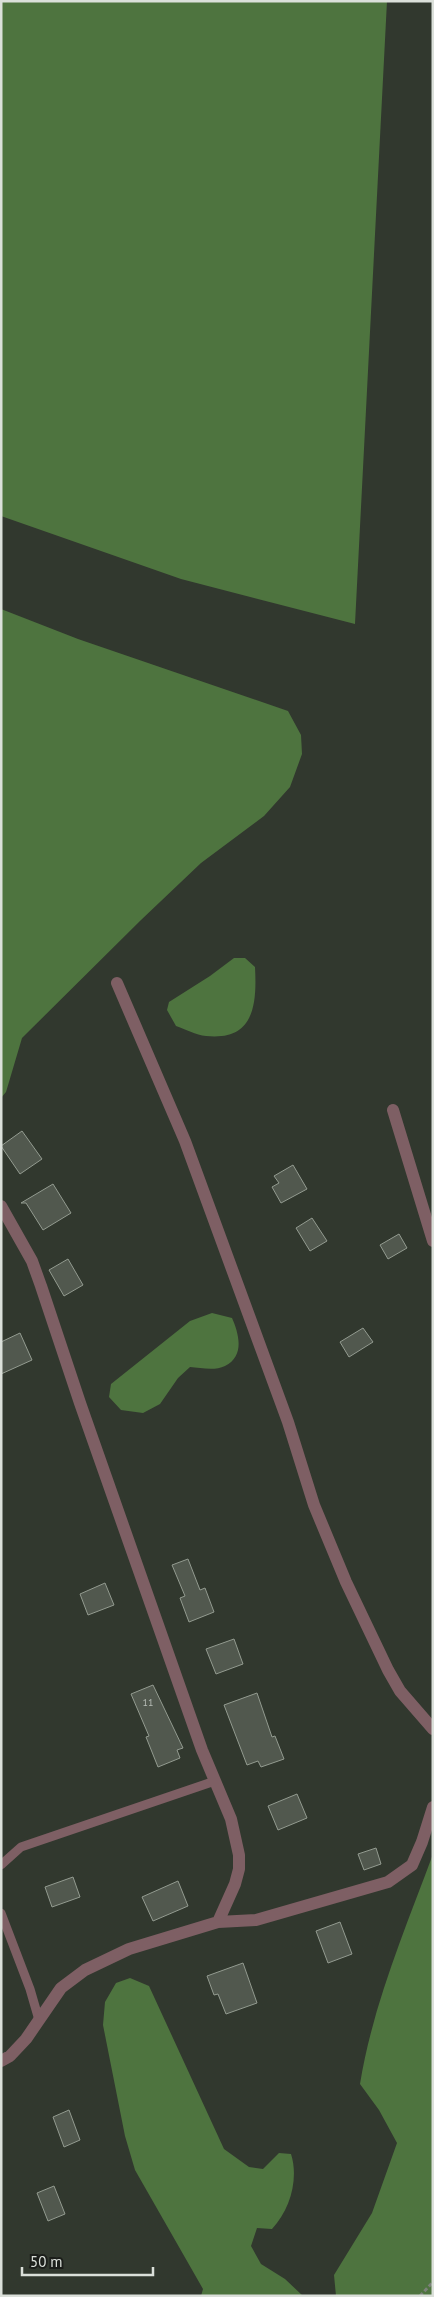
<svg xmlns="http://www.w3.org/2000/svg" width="434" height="2297" font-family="'PT Sans',sans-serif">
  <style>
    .forest { fill: #4e743f }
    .building { fill: #51584e; stroke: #939b90 }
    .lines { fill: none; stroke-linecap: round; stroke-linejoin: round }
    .path { stroke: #7b8179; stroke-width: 3; stroke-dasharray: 4 2.5; stroke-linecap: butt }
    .lane { stroke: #7e5f64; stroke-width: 9 }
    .street { stroke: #7e5f64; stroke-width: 12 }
    .labels { text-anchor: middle; stroke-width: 4; stroke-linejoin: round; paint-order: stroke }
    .number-label { font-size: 10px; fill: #b8beb7 }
  </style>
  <rect width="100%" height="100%" fill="#31382e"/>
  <!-- forest -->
  <path class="forest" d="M1,1h386l-32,623 -174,-45 -180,-63z
    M1,609l77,30 210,72 13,24 1,19 -12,33 -26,29 -63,47 -60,57 -119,118 -16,54 -5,6z
    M234,958h11l10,9c2,38 -1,74 -49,69 -10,-1 -21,-7 -30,-10l-9,-16 2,-8 41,-26z
    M212,1313l20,5c7,16 13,38 -7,48 -10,5 -24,2 -35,1l-12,11 -18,26 -17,9 -22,-3 -12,-13 2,-13 79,-63z
    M433,1854v442h-97l-2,-21 38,-62 25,-70 -18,-33 -19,-26c13,-80 45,-154 73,-230z
    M130,1978l19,8 75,163 25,18 14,2 16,-16 12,1c8,25 -1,56 -19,75l-15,-1 -6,18 10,18 24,15 18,17h-102l2,-7 -68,-119 -10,-34 -22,-111 2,-23 11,-19z"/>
  <!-- building -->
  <path class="building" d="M22,1131l20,28 -22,15 -19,-28z
    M293,1165l14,24 -26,14 -9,-16 7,-4 -5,-7z
    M53,1184l18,29 -28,17 -17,-27h-5z
    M312,1218l15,23 -17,10 -14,-23z
    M399,1234l8,14 -19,11 -8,-14z
    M68,1259l15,26 -19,11 -15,-26z
    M363,1328l10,14 -24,15 -9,-15z
    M20,1333l12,27 -31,14v-32z
    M188,1559l12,31 5,-2 9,24 -25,10 -9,-24 5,-2 -13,-31z
    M105,1583l9,22 -26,10 -8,-21z
    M234,1639l9,25 -27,10 -10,-25z
    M153,1685l30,63 -6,2 3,8 -22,9 -12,-30 3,-1 -18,-42z
    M257,1693l15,44 3,-1 9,23 -23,8 -3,-6 -11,4 -23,-60z
    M297,1794l10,24 -29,12 -10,-24z
    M376,1848l5,16 -17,6 -6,-16z
    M73,1877l7,20 -28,10 -7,-20z
    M178,1881l10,25 -35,15 -11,-24z
    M340,1922l12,32 -24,9 -12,-32z
    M243,1963l14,40 -31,11 -8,-20 -4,1 -7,-19z
    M69,2110l11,30 -16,7 -11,-30z
    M54,2186l11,28 -17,7 -11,-28z"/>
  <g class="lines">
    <!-- path -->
    <path class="path" d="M420,2296l13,-14"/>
    <!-- lane -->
    <path class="lane" d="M1,1865l20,-18 194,-66
      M1,1913l29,76 9,31"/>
    <!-- street -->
    <path class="street" d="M117,983l68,158 103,281 26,83 32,77 42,88 12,21 33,38
      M393,1110l40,131
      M1,1206l31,55 9,25 39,117 122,347 29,69 8,36v14l-4,15 -17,38
      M1,2061l9,-5 16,-17 35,-51 24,-18 44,-21 89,-27 38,-2 132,-38 24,-17 10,-23 11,-35"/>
  </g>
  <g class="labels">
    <!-- number labels -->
    <g class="number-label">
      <text x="148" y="1706">11</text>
    </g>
  </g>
  <!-- border -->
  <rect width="434" height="2297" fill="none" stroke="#dbe0da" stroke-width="5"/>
  <!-- scale -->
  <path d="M22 2267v8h131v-8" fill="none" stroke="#dbe0da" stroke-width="2.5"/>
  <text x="30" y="2267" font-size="15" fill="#dbe0da" stroke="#1b1e1a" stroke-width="4" paint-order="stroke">50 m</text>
</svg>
